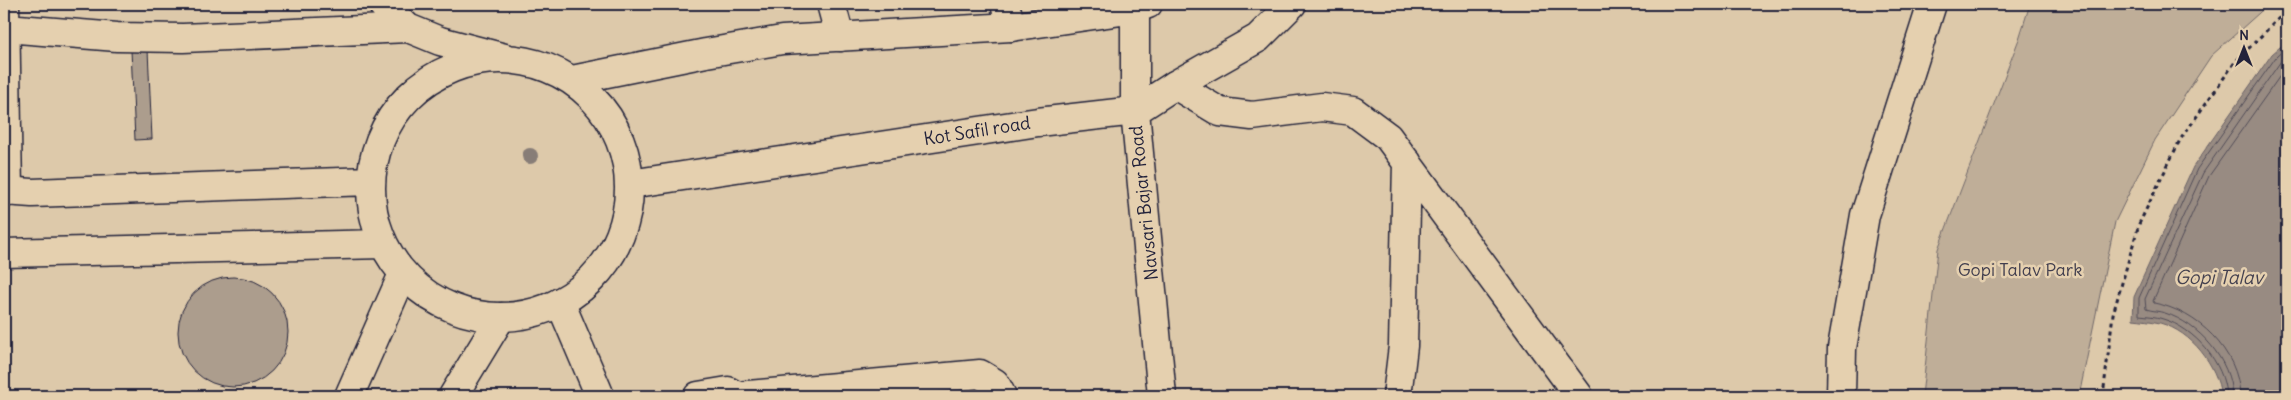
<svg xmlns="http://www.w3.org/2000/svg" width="2291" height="400" font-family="Delius,sans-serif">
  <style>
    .green { fill: #bfae98; stroke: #70686a }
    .water { fill: #988b82; stroke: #696166 }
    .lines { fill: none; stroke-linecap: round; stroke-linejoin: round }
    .shore { stroke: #514c57; stroke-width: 1 }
    .building { fill: #ac9d8d; stroke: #22223b }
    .minor-casing { stroke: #22223b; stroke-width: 31 }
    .tertiary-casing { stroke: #22223b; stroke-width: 31 }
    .secondary-casing { stroke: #22223b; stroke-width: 31 }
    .path { stroke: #22223b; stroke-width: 3; stroke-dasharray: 4 4; stroke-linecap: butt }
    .minor { stroke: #e5d0af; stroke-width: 28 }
    .tertiary { stroke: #e5d0af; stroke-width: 28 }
    .secondary { stroke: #e5d0af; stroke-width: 28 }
    .tree { fill: #877d77 }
    .labels { text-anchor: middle; stroke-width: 5; stroke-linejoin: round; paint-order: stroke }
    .street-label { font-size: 18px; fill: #22223b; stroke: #e5d0af }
    .park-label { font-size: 18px; fill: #413e4e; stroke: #e5d0af }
    .water-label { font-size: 19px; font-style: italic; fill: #454250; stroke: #e5d0af }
  </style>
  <rect width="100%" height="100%" fill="#ddc9aa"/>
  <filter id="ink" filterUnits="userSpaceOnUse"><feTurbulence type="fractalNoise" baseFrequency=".02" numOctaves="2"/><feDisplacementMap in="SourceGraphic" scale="10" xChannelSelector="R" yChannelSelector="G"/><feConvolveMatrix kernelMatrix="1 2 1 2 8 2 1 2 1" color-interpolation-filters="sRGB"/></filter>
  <g filter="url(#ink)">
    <!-- green -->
    <path class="green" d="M2030,4h239l-58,52 -56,84 -40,82 -36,174h-157l16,-147 81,-210z"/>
    <!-- water -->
    <path class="water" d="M2287,41v355h-66c-4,-31 -29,-64 -61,-73 -9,-2 -18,-3 -27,-4l1,-22 59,-130 79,-113z"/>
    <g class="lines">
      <!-- shore -->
      <path class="shore" d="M2226,396c-1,-33 -32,-68 -63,-77 -8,-3 -16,-3 -24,-4v-17l58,-129 79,-112 11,-10
        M2232,396c-1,-36 -33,-72 -67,-83 -6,-2 -13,-2 -19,-4l-1,-10 58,-126 78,-112 6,-5
        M2240,396c-1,-45 -43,-85 -86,-93l-1,-2 56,-125 78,-110"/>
    </g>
    <!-- building -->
    <path class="building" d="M131,50h17l4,89 -17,1z
      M178 332a55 55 0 1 1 110 0a55 55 0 1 1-110 0Z"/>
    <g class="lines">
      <!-- minor casing -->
      <g class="minor-casing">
        <path id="minor" d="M5,4l3,188
          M382,4l26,24 32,13 65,17
          M831,4l9,33
          M1005,4l6,23
          M6,28l111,9 66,1 225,-10
          M1175,85l45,27 32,4 70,-9 31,4 35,26 191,259
          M560,302l40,94
          M698,396l30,-5 9,5
          M737,396l243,-22 15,9 7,13
          M1397,396l6,-50 4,-184
          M1841,396l1,-48 23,-133 67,-211"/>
      </g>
      <!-- tertiary casing -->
      <g class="tertiary-casing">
        <path id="tertiary" d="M349,396l54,-122
          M453,396l48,-79"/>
      </g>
      <!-- secondary casing -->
      <g class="secondary-casing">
        <path id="secondary" d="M1135,9v102l27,285
          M371 188a129 129 0 1 1 258 0a129 129 0 1 1-258 0Z
          M572,80l134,-27 76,-13 229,-13 124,-18 13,-5
          M630,184l408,-62 97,-11 40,-26 83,-47 34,-34
          M4,191l28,2 338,-12
          M4,253l379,-9"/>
      </g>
      <!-- path -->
      <path class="path" d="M2103,396l10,-82 26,-90 41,-84 55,-78 52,-52"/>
      <!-- minor -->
      <use href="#minor" class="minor"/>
      <!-- tertiary -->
      <use href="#tertiary" class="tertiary"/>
      <!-- secondary -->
      <use href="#secondary" class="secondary"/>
    </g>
    <!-- trees -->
    <circle class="tree" cx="530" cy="156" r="8"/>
  </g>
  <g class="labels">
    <!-- street labels -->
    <g class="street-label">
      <text transform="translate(977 131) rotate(-9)" y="6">Kot Safil road</text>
      <text transform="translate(1144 203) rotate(-96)" y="6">Navsari Bajar Road</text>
    </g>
    <!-- park labels -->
    <g class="park-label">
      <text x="2020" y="276">Gopi Talav Park</text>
    </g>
    <!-- water labels -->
    <g class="water-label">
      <text x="2219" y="284">Gopi Talav</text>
    </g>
  </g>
  <!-- margin -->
  <rect width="2291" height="400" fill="none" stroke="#e5d0af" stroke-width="20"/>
  <rect x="10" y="10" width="2271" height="380" fill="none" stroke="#22223b" stroke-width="2" filter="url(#ink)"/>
  <!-- north arrow -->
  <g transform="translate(2244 48)" stroke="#e5d0af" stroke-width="4" paint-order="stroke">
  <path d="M0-4L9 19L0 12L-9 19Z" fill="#22223b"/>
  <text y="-8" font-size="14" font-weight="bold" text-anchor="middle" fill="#22223b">N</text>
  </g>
</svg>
